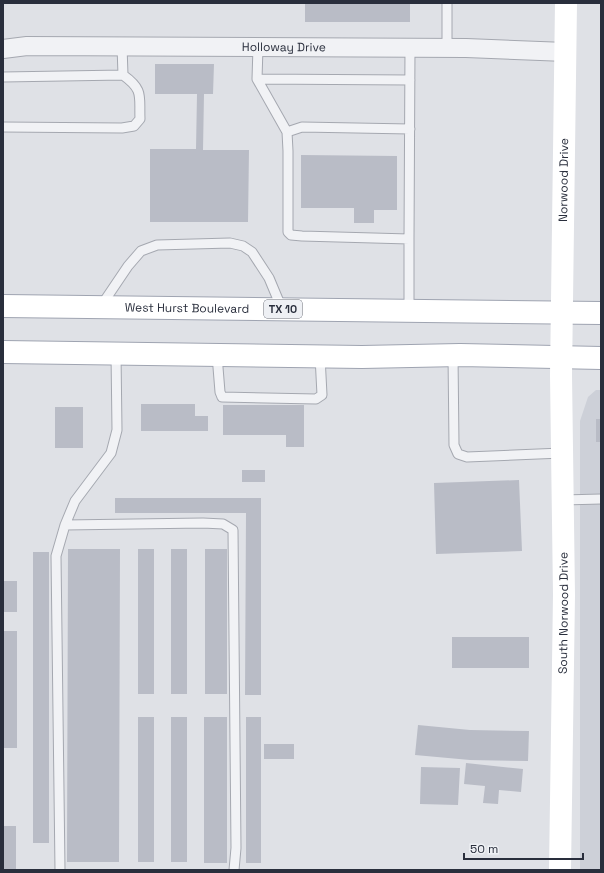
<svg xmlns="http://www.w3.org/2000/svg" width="604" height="873" font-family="'Space Grotesk',sans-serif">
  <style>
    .built { fill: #cdd0d8 }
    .building { fill: #b9bcc6 }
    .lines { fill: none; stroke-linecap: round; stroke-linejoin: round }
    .lane-casing { stroke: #a5a8b0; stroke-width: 11 }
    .street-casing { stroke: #a5a8b0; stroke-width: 20 }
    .primary-casing { stroke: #9fa4b1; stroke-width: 24 }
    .lane { stroke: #f1f2f5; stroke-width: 9 }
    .street { stroke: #f1f2f5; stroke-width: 18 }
    .secondary { stroke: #fff; stroke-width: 22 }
    .primary { stroke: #fff; stroke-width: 22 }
    .labels { text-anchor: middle; stroke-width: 3; stroke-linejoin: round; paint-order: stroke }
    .shield { fill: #eef0f4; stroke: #646873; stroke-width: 1 }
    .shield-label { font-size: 11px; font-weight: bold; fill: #292e3c }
    .street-label { font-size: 12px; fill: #292e3c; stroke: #eef0f4 }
  </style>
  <rect width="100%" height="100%" fill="#dfe1e6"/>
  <!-- built -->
  <path class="built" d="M596,390h5v480h-21v-449l8,-24z"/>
  <!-- building -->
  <path class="building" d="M305,3h105v19h-105z
    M155,64h59l-1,30h-9l-1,56h46l-1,72h-98v-73h46l1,-55h-42z
    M301,155l96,1v54h-23v13h-20v-15h-53z
    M141,404h54v12h13v15h-67z
    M223,405h81v42h-18v-12h-63z
    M55,407h28v41h-28z
    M596,419h5v23h-5z
    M242,470h23v12h-23z
    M519,480l3,71 -86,3 -2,-71z
    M115,498h146v197h-16l1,-182h-131z
    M68,549h52l-1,313h-52z
    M138,549h16v145h-16z
    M171,549h16v145h-16z
    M205,549h22v145h-22z
    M33,552h16v291h-16z
    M3,581h14v31h-14z
    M3,631h14v117h-14z
    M452,637h77v31h-77z
    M138,717h16v145h-16z
    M171,717h16v145h-16z
    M204,717h23v146h-23z
    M246,717h15v146h-15z
    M418,725l52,5 59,1 -1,30 -58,-1 -55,-5z
    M264,744h30v15h-30z
    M466,763l57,6 -2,23 -22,-2 -1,14 -15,-1 2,-17 -21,-2z
    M421,767l39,1 -2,37 -38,-1z
    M3,826h13v44h-13z"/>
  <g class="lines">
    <!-- lane casing -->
    <g class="lane-casing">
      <path id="lane" d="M258,47l-1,32 30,53 1,19v81l3,3 11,1 107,3v71
        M447,48v-45
        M3,77l120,-2
        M257,79l153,1
        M3,127l119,1 12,-2 6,-7c-1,-23 4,-29 -17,-44l-1,-29
        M287,132l15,-5 108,2
        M409,239l1,-191
        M101,306l27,-40 13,-15 16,-6 73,-2 13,3 9,6 17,26 13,31
        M217,355l3,37 2,5 94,2 6,-4 -2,-39
        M453,355l1,90 4,9 9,3 95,-4
        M563,500l38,-1
        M65,525l138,-2 20,1 10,6 3,318 -2,22
        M60,870l-4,-314 9,-31 10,-24 36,-48 6,-23 -1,-76"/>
    </g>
    <!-- street casing -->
    <g class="street-casing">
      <g id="street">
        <path id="s1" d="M3,49l24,-3 439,2 100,4"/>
      </g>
    </g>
    <!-- primary casing -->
    <g class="primary-casing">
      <g id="primary">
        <path id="s3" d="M3,306l598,7"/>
        <path d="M3,352l359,5 98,-2 141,3"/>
      </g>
    </g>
    <!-- lane -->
    <use href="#lane" class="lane"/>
    <!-- street -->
    <use href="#street" class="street"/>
    <!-- secondary -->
    <path class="secondary" id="s2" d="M560,870l4,-275 -3,-220 5,-372"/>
    <!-- primary -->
    <use href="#primary" class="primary"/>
  </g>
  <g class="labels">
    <!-- shield labels -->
    <rect class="shield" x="264" y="300" width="38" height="18" rx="3"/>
    <g class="shield-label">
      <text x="283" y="313">TX 10</text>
    </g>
    <!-- street labels -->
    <g class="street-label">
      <text dy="4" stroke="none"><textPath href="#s1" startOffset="281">Holloway Drive</textPath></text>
      <text dy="4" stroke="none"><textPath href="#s2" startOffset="690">Norwood Drive</textPath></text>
      <text dy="4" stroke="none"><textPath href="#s3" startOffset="184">West Hurst Boulevard</textPath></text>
      <text dy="4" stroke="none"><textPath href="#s2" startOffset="257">South Norwood Drive</textPath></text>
    </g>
  </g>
  <!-- border -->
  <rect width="604" height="873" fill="none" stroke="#292e3c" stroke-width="8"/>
  <!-- scale -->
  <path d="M464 853v6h119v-6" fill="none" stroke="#292e3c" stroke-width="2"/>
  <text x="470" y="853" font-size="12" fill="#292e3c" stroke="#eef0f4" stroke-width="3" paint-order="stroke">50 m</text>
</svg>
